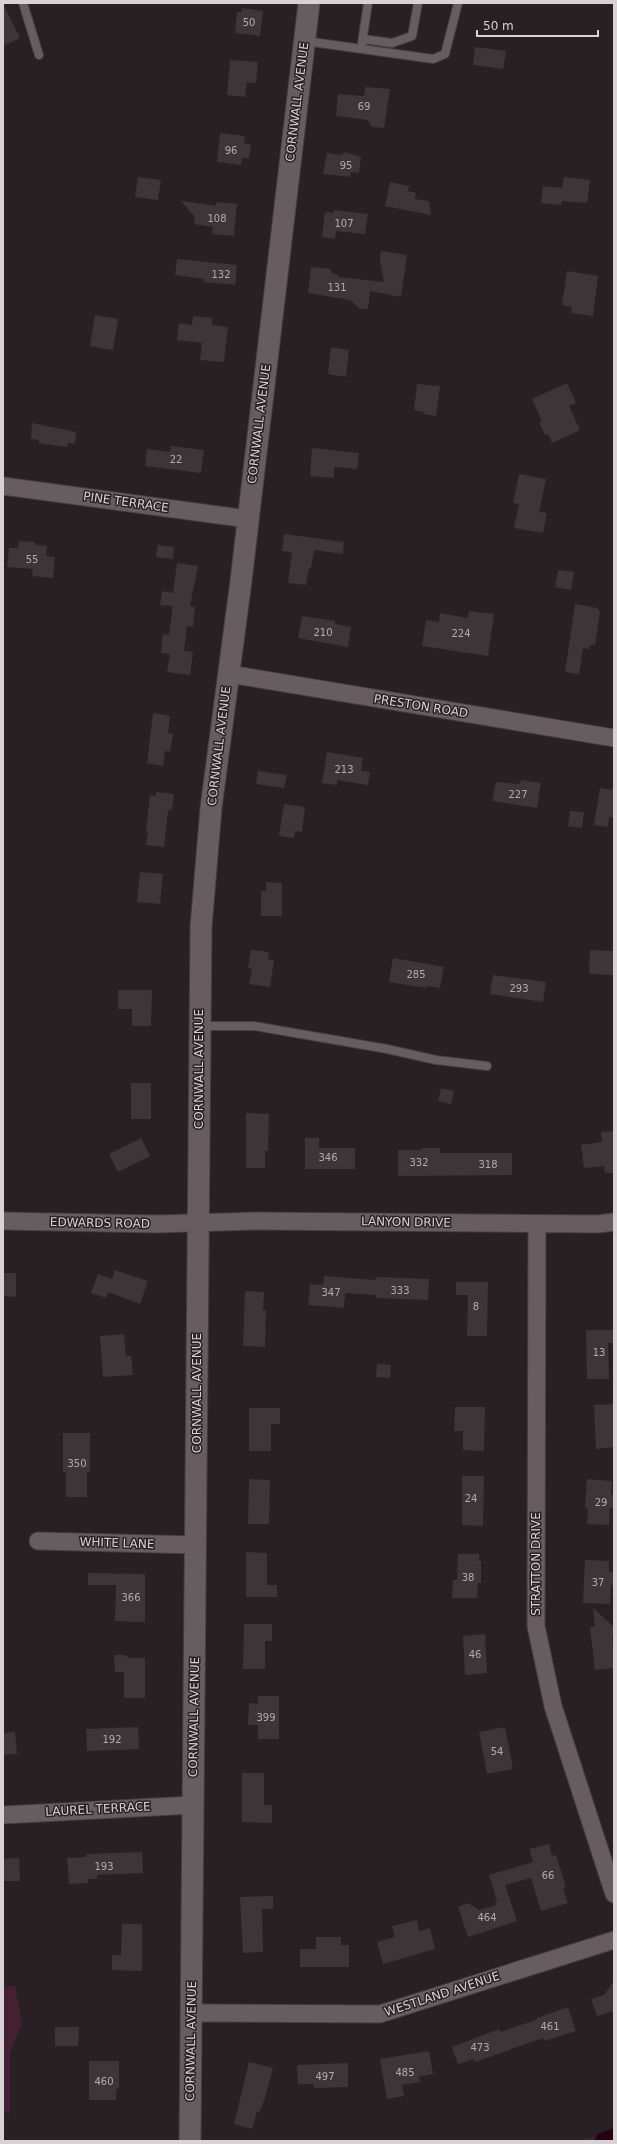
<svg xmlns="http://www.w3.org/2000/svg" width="617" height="2144" font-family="'DejaVu Sans',sans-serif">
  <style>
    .green { fill: #442031 }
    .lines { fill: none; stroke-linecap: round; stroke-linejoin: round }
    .canal { stroke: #260015; stroke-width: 17 }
    .building { fill: #3e3538 }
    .service-casing { stroke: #453e41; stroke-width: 10 }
    .minor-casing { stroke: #453e41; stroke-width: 19 }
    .tertiary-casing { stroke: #453e41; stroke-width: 23 }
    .service { stroke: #675d61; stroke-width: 8 }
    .minor { stroke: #675d61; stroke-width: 17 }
    .tertiary { stroke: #675d61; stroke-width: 21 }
    .labels { text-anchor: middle; stroke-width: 3; stroke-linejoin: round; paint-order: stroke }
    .number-label { font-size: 10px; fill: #b2abad }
    .street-label { font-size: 12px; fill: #d8d2d4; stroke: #292024 }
  </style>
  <rect width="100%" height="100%" fill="#292024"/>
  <!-- green -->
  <path class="green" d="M15,1986l7,39 -12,26v63l-7,-2v-125z
    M614,2132v9h-37z"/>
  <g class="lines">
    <!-- canal -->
    <path class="canal" d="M603,2141l11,-4"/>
  </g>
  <!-- building -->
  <path class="building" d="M3,3l17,35 -17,8z
    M242,8l21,3 -3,25 -25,-3 2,-21h5z
    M475,47l31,4 -3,18 -30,-4z
    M230,60l28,2 -2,21 -9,-1 -2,15 -18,-2z
    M365,87l25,2 -6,39 -12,-1 -4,-7 -32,-4 2,-22 26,2z
    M220,133l25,3 -1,8h7l-2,14h-7l-1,7 -24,-3z
    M345,152l16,5 -2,16 -8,-1 -1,5 -27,-3 4,-21 14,2z
    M138,177l23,3 -3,20 -23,-3z
    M564,177l26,3 -3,23 -25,-2 -1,4 -20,-2 2,-17 19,2z
    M390,182l19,4 -1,5 8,2 -1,6 14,2 2,14 -46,-9z
    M181,201l35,5v-4l21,2 -3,32 -22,-2 1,-7 -19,-3 1,-7z
    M334,210l34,4 -3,20 -29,-3 -1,8 -13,-2 3,-25 9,1z
    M381,251l26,4 -6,42 -31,-6 -2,18h-8l-10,-9 -42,-7 3,-26 20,2v4l6,1 2,3 45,5 -4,-20z
    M177,259l60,6 -2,20 -31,-3v-3l-29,-4z
    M567,271l31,5 -5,40 -22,-3 1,-6 -10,-2z
    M95,315l23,4 -5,31 -23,-4z
    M193,316l19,2v7l16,2 -4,35 -24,-2 2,-17 -25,-3 2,-17 13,2z
    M331,347l18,3 -3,27 -18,-3z
    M567,383l9,20 -7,3 11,24 -28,13 -4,-9 -3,1 -6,-13 3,-1 -10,-22z
    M417,384l23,2 -4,30 -12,-2v-2l-10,-2z
    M32,423l44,9 -1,12 -7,-1 -1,4 -28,-4v-3l-8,-1z
    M171,446l33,4 -3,23 -56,-7 2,-17 23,3z
    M312,448l47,5 -2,16 -23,-2v11l-24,-2z
    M519,474l27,5 -7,33 8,1 -4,20 -29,-5 5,-24 -6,-1z
    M284,534l60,8 -1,12 -29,-4 -3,18h-2l-3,17 -18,-2 4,-31 -10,-1z
    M19,541l15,1 2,3 11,1 -1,10 9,1 -2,21 -21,-2 1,-7 -26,-2 2,-19h9z
    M158,545l16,2 -1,12 -17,-2z
    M177,563l21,3 -8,40 5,1 -2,20 -6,-1 -3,25 9,1 -3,23 -23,-3 3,-18 -9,-1 2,-19 6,1 4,-29 -13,-1 2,-14 11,2z
    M558,570l16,2 -3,18 -16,-3z
    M575,604l22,4 3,4 -5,33h-5l-1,4 -6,-1 -4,26 -14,-2z
    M469,611l25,3 -6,42 -66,-10 4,-26 13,2 1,-9 28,5z
    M302,616l33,5v3l16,3 -3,20 -50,-9z
    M153,713l17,3 -2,17 5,1 -3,18 -5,-1 -2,15 -16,-3z
    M327,752l36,6 -2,13 9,1 -2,13 -31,-5v5l-15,-2z
    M258,771l29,4 -3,13 -28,-4z
    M521,780l20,3 -4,25 -45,-7 4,-19 24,2z
    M600,788l14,2v28l-5,-1 -1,10 -14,-2z
    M156,792l18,2 -2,15 -4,2 -4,36 -18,-2 2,-13 -2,-1 4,-36 6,1z
    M284,804l21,3 -3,25 -7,-1 -1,7 -15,-2z
    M570,811l14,1 -2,16 -14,-2z
    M140,872l23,2 -3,30 -23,-2z
    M266,882l16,1v33h-21v-25h5z
    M251,950l18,2 -1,7 6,1 -4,27 -21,-3 3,-15 -4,-1z
    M590,950l24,1v24l-25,-1z
    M393,958l51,9 -4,21 -13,-2 -1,2 -37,-6z
    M493,975l53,7 -3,20 -53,-8z
    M118,990h34l-1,36h-19v-17h-14z
    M131,1083h20v36h-20z
    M441,1088l13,3 -3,13 -13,-3z
    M246,1113l23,1 -1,37h-3v17h-19z
    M614,1131v42h-9l-1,-7 -20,2 -3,-23 21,-3 -1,-10z
    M141,1138l9,18 -32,16 -9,-18z
    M305,1138h14v10h36v21h-50z
    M423,1148h17v5h72v22l-114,1v-26h23z
    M115,1270l33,11 -8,23 -32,-12 -2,6 -15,-5 7,-19 14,5z
    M3,1273h13v24l-13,-1z
    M324,1276l52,4v-3l53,2 -1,21 -52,-2v-3l-31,-2 -1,15 -36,-3 2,-21 13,1z
    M456,1282h32l-1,54h-20l1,-41h-12z
    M245,1291l19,1 -1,18h3l-1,37 -22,-1z
    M586,1330h28v13h-6l1,36h-22z
    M124,1334l2,22h5l2,19 -30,2 -3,-41z
    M377,1364l14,1 -1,13 -14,-1z
    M614,1404v43l-18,2 -2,-44z
    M455,1407h30l-1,44 -21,-1v-19h-9z
    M249,1408h31v16h-9v27h-22z
    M63,1433h27v39h-3v25h-21v-25h-3z
    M462,1476h22l-1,50 -21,-1z
    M249,1479l21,1 -1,44h-21z
    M587,1479l25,2 -1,14h3v13h-4l-1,17 -22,-1 1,-15 -3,-1z
    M246,1552l21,1v32h10v12h-31z
    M458,1554h21v7h2v22h-3l-1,15h-25l1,-18h4z
    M585,1560l24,1v11l5,1v12h-3l-1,19 -27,-1z
    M88,1573l57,1v48l-30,-1 1,-36h-28z
    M593,1608l21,19 -2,11 2,30 -19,2 -5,-43h5z
    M244,1624h28v17h-7v28h-22z
    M485,1634l2,39 -22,2 -2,-39z
    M114,1655h11l4,3h16v40h-21v-26h-9z
    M258,1696h21v43h-21v-14h-10l1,-22 9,1z
    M138,1727l1,22 -52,2 -1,-22z
    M505,1727l8,42 -26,5 -8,-42z
    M15,1732l2,22 -14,1v-22z
    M242,1773h22v32h8v18l-30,-1z
    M549,1844l3,12 4,-1 10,32 -3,1 5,15 -27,8 -10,-33 -26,7 12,36 -49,16 -10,-30 10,-4 11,7 17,-5 -1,-4h2l-8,-26 44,-13 -4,-13z
    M142,1852l1,21 -46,2v4h-9v4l-19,1 -2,-26 19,-1 1,-3z
    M19,1858l1,23h-17v-22z
    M273,1896v13h-11l1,43 -20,1 -3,-56z
    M417,1920l2,11 11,-3 5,21 -52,15 -6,-22 18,-5 -3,-11z
    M122,1924h20v47l-30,-1v-15h9z
    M316,1937h25v8h8v22h-49v-18h16z
    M614,1981v30l-17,5 -6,-17 13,-4z
    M568,2007l8,24 -32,10 -1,-3 -68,24 -1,-3 -16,5 -6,-17 47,-18 1,3 36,-12 1,-2z
    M55,2027h24l-1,19h-23z
    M429,2051l4,23 -14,3 1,5 -18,3 2,11 -17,3 -7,-40z
    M89,2061h30v27l-3,2v10h-27z
    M249,2062l24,6 -9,33 -5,11h-2l-5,17 -18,-5z
    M348,2063v24l-34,1v-4h-16l-1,-19z"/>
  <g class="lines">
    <!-- service casing -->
    <g class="service-casing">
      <path id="service" d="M23,3l16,52
        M363,39l29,4 20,-7 6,-33
        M305,41l128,18 12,-5 13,-51
        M362,43l6,-40
        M200,1026h54l133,23 49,11 51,6"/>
    </g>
    <!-- minor casing -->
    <g class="minor-casing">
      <path id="minor" d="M3,486l245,33
        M229,674l385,64
        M3,1221l154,3 99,-3 342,3 16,-2
        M537,1224l-1,402 17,80 61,188
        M38,1541l158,4
        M3,1815l190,-10
        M192,2013l188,1 234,-74"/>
    </g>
    <!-- tertiary casing -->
    <g class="tertiary-casing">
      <path id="tertiary" d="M190,2141l11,-1214 10,-119 30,-227 68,-578"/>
    </g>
    <!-- service -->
    <use href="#service" class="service"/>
    <!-- minor -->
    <use href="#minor" class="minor"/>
    <!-- tertiary -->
    <use href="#tertiary" class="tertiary"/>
  </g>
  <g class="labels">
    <!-- number labels -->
    <g class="number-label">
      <text x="249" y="26">50</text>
      <text x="364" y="110">69</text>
      <text x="231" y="154">96</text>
      <text x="346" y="169">95</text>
      <text x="217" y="222">108</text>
      <text x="344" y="227">107</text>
      <text x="221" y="278">132</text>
      <text x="337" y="291">131</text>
      <text x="176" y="463">22</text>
      <text x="32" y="563">55</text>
      <text x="323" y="636">210</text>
      <text x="461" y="637">224</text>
      <text x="344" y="773">213</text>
      <text x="518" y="798">227</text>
      <text x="416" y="978">285</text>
      <text x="519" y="992">293</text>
      <text x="328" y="1161">346</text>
      <text x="419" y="1166">332</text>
      <text x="488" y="1168">318</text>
      <text x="400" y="1294">333</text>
      <text x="331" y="1296">347</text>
      <text x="476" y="1310">8</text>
      <text x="599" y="1356">13</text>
      <text x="77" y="1467">350</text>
      <text x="471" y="1502">24</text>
      <text x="601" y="1506">29</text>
      <text x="468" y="1581">38</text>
      <text x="598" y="1586">37</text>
      <text x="131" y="1601">366</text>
      <text x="475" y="1658">46</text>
      <text x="266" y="1721">399</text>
      <text x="112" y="1743">192</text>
      <text x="497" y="1755">54</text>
      <text x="104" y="1870">193</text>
      <text x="548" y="1879">66</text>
      <text x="487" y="1921">464</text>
      <text x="550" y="2030">461</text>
      <text x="480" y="2051">473</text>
      <text x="405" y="2076">485</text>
      <text x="325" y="2080">497</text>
      <text x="104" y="2085">460</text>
    </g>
    <!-- street labels -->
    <g class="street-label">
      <text transform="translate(297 102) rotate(-83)" y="4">CORNWALL AVENUE</text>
      <text transform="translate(259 424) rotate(-83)" y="4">CORNWALL AVENUE</text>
      <text transform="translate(126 502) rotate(8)" y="4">PINE TERRACE</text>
      <text transform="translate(421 706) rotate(9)" y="4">PRESTON ROAD</text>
      <text transform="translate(219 746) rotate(-83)" y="4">CORNWALL AVENUE</text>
      <text transform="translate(199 1069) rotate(-90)" y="4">CORNWALL AVENUE</text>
      <text transform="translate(406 1222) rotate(1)" y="4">LANYON DRIVE</text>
      <text transform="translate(100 1223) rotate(1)" y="4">EDWARDS ROAD</text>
      <text transform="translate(197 1393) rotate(-90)" y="4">CORNWALL AVENUE</text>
      <text transform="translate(117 1543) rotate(2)" y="4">WHITE LANE</text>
      <text transform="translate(536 1564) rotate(-90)" y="4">STRATTON DRIVE</text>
      <text transform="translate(194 1717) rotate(-89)" y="4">CORNWALL AVENUE</text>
      <text transform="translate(98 1809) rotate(-3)" y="4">LAUREL TERRACE</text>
      <text transform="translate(442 1994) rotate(-18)" y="4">WESTLAND AVENUE</text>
      <text transform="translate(191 2041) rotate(-89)" y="4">CORNWALL AVENUE</text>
    </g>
  </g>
  <!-- border -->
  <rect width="617" height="2144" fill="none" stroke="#d8d2d4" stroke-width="8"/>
  <!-- scale -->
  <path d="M477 30v6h121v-6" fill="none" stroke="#d8d2d4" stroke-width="2"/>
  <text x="483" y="30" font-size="12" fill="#d8d2d4" stroke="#292024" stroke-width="3" paint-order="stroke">50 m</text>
</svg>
